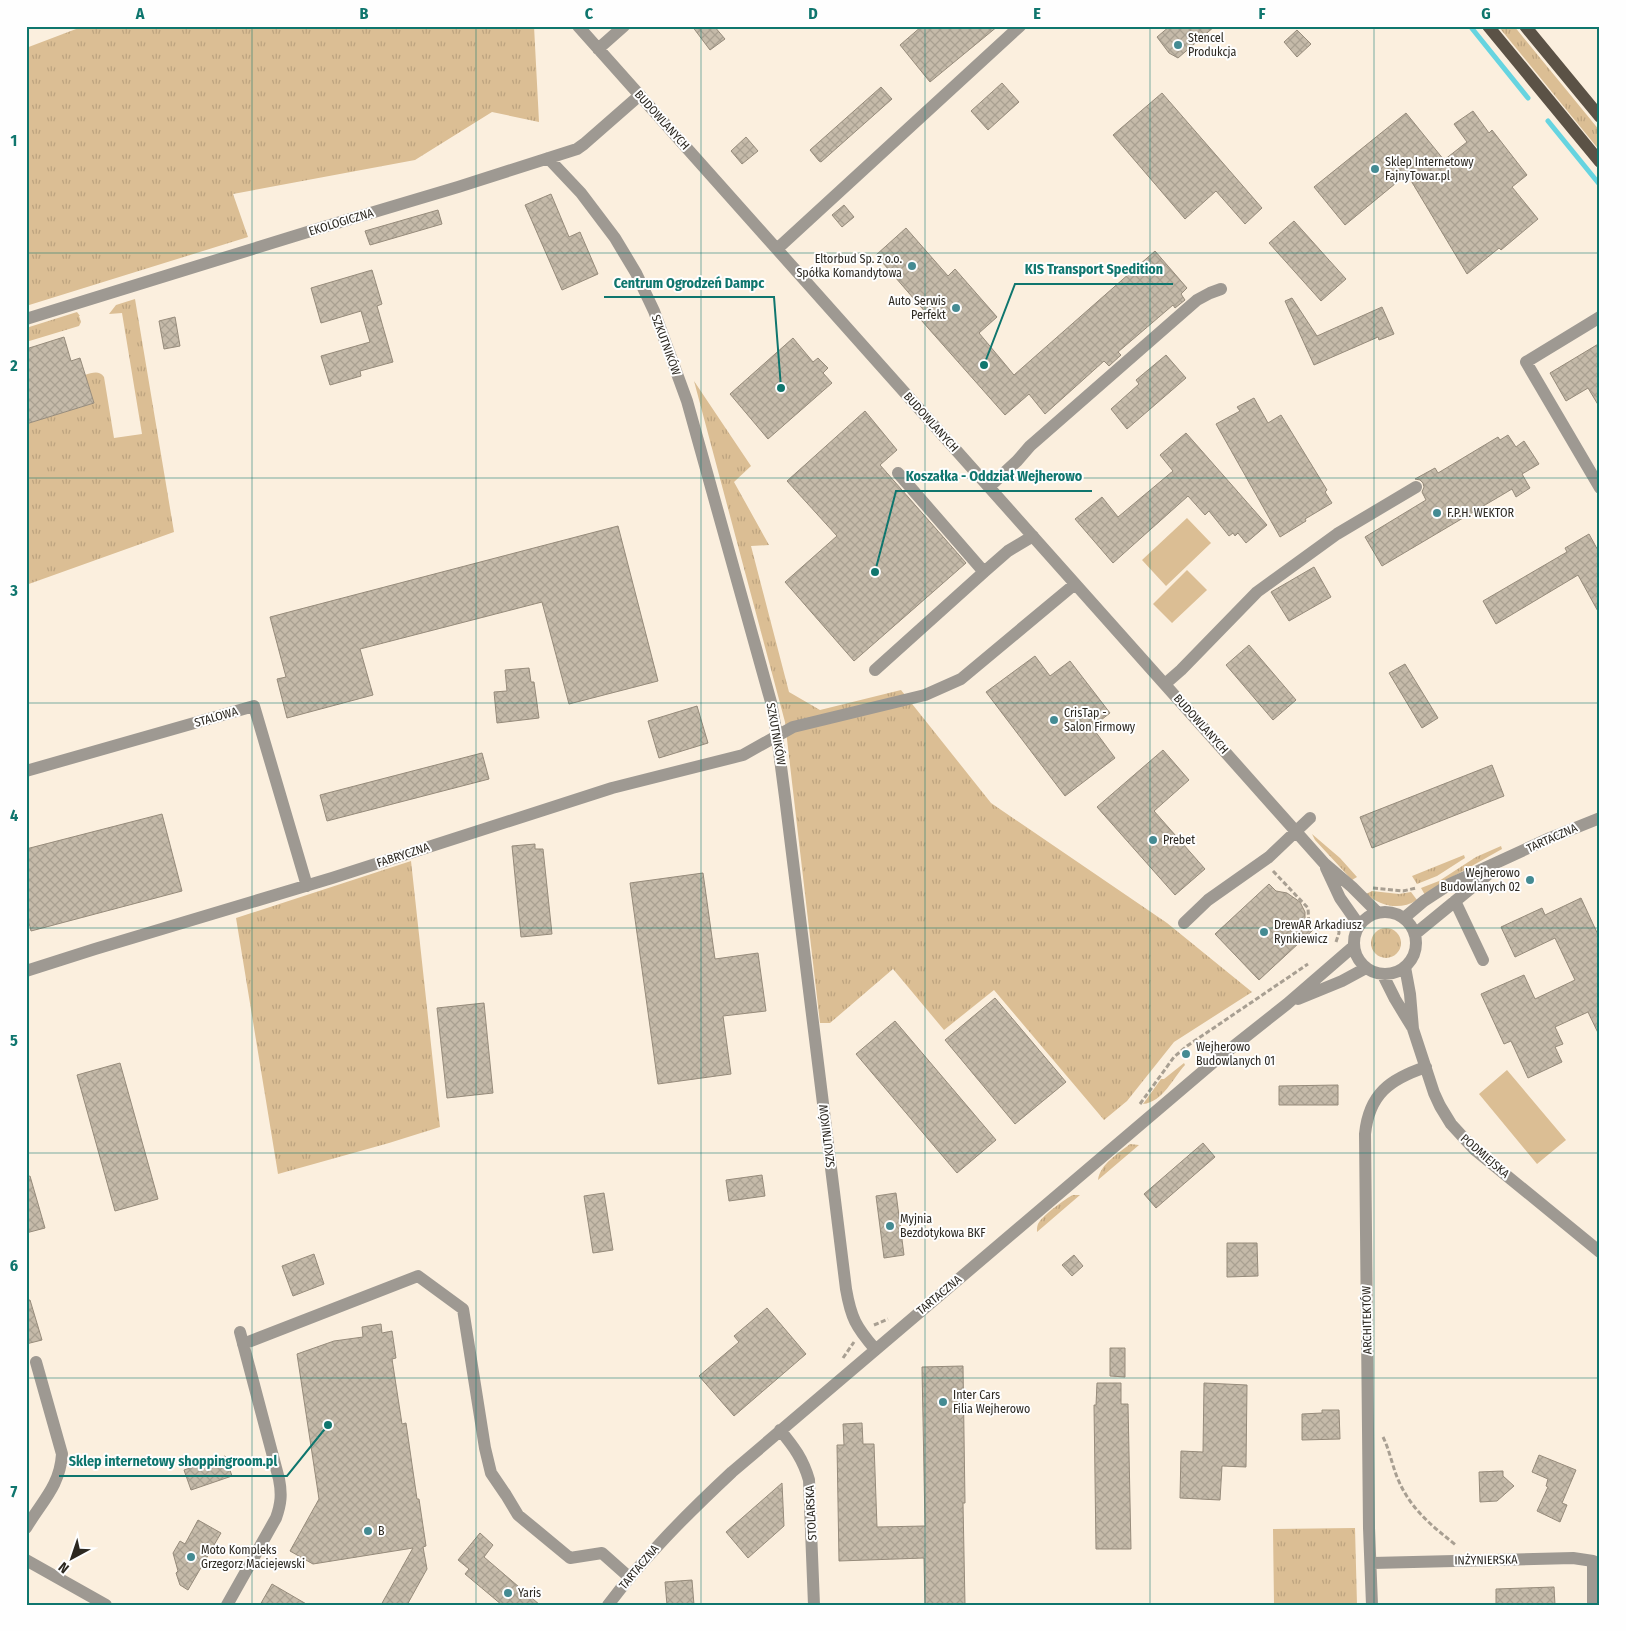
<svg xmlns="http://www.w3.org/2000/svg" width="1626" height="1631" font-family="'Fira Sans Condensed',sans-serif">
  <style>
    .grass { fill: url(#grass-tufts) }
    .pitch { fill: #dbbe94 }
    .lines { fill: none; stroke-linecap: round; stroke-linejoin: round }
    .stream { stroke: #66d4e0; stroke-width: 5 }
    .building { fill: url(#building-cross-hatch); stroke: #968b7b }
    .path { stroke: #a89f92; stroke-width: 3; stroke-dasharray: 5 2.5; stroke-linecap: butt }
    .minor { stroke: #9e9992; stroke-width: 12 }
    .major { stroke: #5b5246; stroke-width: 12 }
    .grid { fill: none; stroke: #0f766e; stroke-width: 1; stroke-opacity: 0.55 }
    .poi-dot { fill: #448b93; stroke: #fefefe; stroke-width: 2 }
    .labels { text-anchor: middle; stroke-width: 4; stroke-linejoin: round; paint-order: stroke }
    .poi-label { font-size: 12px; fill: #2c2821; stroke: #fefefe; text-anchor: start }
    .street-label { font-size: 12px; fill: #2c2821; stroke: #fefefe }
    .leader { fill: none; stroke: #0f766e; stroke-width: 2 }
    .callout-dot { fill: #0f766e; stroke: #fefefe; stroke-width: 2 }
    .callout-label { font-size: 14px; text-anchor: middle; font-weight: bold; fill: #0f766e; stroke: #fefefe; stroke-width: 4; stroke-linejoin: round; paint-order: stroke }
    .neatline { fill: none; stroke: #0f766e; stroke-width: 2 }
    .grid-label { font-size: 16px; text-anchor: middle; font-weight: bold; fill: #0f766e }
  </style>
  <defs>
    <pattern id="grass-tufts" width="24" height="20" patternUnits="userSpaceOnUse" patternTransform="scale(1.25)"><rect width="24" height="20" fill="#dbbe94"/><path d="M3 7l-1-3M5 7V3M7 7l1-3M15 17l-1-3M17 17v-4M19 17l1-3" fill="none" stroke="#bca37f"/></pattern>
    <pattern id="building-cross-hatch" width="8" height="8" patternUnits="userSpaceOnUse" patternTransform="scale(1.25)"><rect width="8" height="8" fill="#c5baa9"/><path d="M0 0l8 8M0 8l8-8" fill="none" stroke="#a9a091"/></pattern>
  </defs>
  <rect width="100%" height="100%" fill="#fbefde"/>
  <!-- grass -->
  <path class="grass" d="M84,26h450l5,96 -47,-10 -77,48 -182,34 15,43 -222,69v-258z
    M1498,26h16l86,105v20z
    M135,299l39,233 -148,53v-161l68,-21 -9,-28c7,-2 14,-5 19,2l10,61 28,-4 -20,-121 -13,1 7,-9z
    M77,312l3,4h-1l2,6 -2,4 -53,16v-14z
    M694,381l57,85 -17,16 35,63 -18,1 38,146 31,18 81,-20 90,113 176,120 85,69 -78,50 -47,59 -23,19 -110,-130 -50,40 -51,-61 -63,54h-10l-35,-301z
    M1312,834l28,24 17,19 -5,3 -37,-40z
    M1501,846l1,3 -48,27 -29,19 -4,-7 18,-7 37,-24z
    M1464,855l1,3 -28,18 -20,8 -5,-8z
    M411,861l29,266 -51,16 -111,31 -42,-256z
    M1372,891l27,3 12,-2 6,8c-17,11 -37,6 -51,-6z
    M1371 943a15 15 0 1 1 30 0a15 15 0 1 1-30 0Z
    M1184,1063l1,2c-12,13 -22,37 -42,39l18,-25h3z
    M1130,1144l9,1 -41,35c2,-16 21,-27 32,-36z
    M1073,1195h7l-43,37c0,-4 0,-5 1,-8 4,-8 28,-26 35,-29z
    M1355,1528l2,77h-83l-1,-76z"/>
  <!-- pitch -->
  <path class="pitch" d="M1187,518l24,25 -45,43 -24,-26z
    M1187,570l20,20 -35,33 -19,-19z
    M1507,1070l59,70 -29,24 -58,-70z"/>
  <g class="lines">
    <!-- stream -->
    <path class="stream" d="M1470,26l58,72
      M1548,121l52,64"/>
  </g>
  <!-- building -->
  <path class="building" d="M692,26h22l11,13 -15,11z
    M922,26h76l-68,56 -30,-37z
    M1170,26h45l-37,32 -9,-5 -12,-16z
    M1297,30l14,14 -14,13 -13,-15z
    M1002,83l17,19 -31,28 -17,-19z
    M881,87l11,12 -71,63 -2,-1 -9,-11z
    M1162,93l100,115 -17,16 -29,-33 -31,28 -72,-84z
    M1473,111l16,22 3,-3 35,45 -15,12 26,32 -37,31 -2,-2 -32,26 -60,-100 -62,51 -31,-38 92,-74 38,47 23,-18 -13,-18z
    M746,137l12,14 -16,13 -11,-13z
    M551,194l18,43 11,-5 18,42 -36,16 -37,-85z
    M844,205l10,12 -12,10 -10,-12z
    M438,210l4,14 -72,21 -5,-14z
    M1294,221l52,58 -25,22 -52,-58z
    M906,228l42,48 7,-7 42,48 -18,16 35,42 141,-124 32,37 -6,6 4,6 -10,8 -2,-3 -55,47 3,3 -12,11 -5,-5 -59,53 -16,-20 -24,21 -84,-95 6,-6 -51,-59z
    M372,270l10,34 -5,2 16,56 -33,9 1,5 -31,9 -9,-29 49,-14 -9,-31 -40,12 -10,-35z
    M1292,298l25,38 65,-29 12,27 -15,6 -1,-3 -64,28 -29,-64z
    M175,317l5,29 -16,3 -5,-28z
    M64,337l7,24 9,-3 14,45 -68,21v-75z
    M793,338l20,24 5,-4 10,10 -5,5 9,10 -64,56 -38,-45z
    M1600,343v65l-12,-20 -22,13 -16,-28z
    M1166,355l20,23 -59,51 -16,-20 28,-25 -3,-4z
    M1254,398l14,25 13,-8 46,75 -2,2 7,11 -27,16 1,2 -26,16 -64,-113 24,-13 -3,-4z
    M865,411l32,39 -17,15 86,98 -112,98 -69,-79 52,-46 -50,-55z
    M1186,433l81,92 -21,18 -8,-10 -3,3 -2,-3 -4,3 -20,-25 -4,4 -17,-19 -75,67 -38,-44 27,-22 16,20 55,-46 -13,-16z
    M1508,435l8,12 8,-6 15,23 -17,10 8,14 -14,9 -4,-8 -130,77 -17,-29 61,-37 -4,-8 2,-5 -1,-4 -3,-3 -5,-1 20,-11 3,5 60,-36 2,3z
    M618,526l40,155 -89,23 -27,-102 -182,47 13,46 -86,23 -10,-39 9,-2 -16,-60z
    M1589,534l11,20v61l-22,-40 -82,49 -13,-23 84,-49 -2,-4z
    M1314,567l17,30 -42,24 -18,-29z
    M1249,645l47,55 -23,20 -47,-55z
    M1035,656l15,20 20,-15 40,52 -18,14 23,31 -50,38 -79,-104z
    M1405,664l33,54 -16,10 -33,-55z
    M529,668l2,14h3l5,36 -42,5 -3,-31 13,-1 -2,-21z
    M697,706l11,37 -49,15 -11,-37z
    M1163,750l26,30 -35,31 51,58 -30,26 -78,-88z
    M482,753l7,26 -162,42 -7,-26z
    M1492,765l12,31 -132,52 -12,-31z
    M162,814l20,77 -151,40 -5,-20v-62z
    M535,844v5h8l9,85 -31,3 -9,-91z
    M703,873l12,86 43,-6 8,58 -43,5 8,58 -73,10 -28,-201z
    M1269,884l7,7 11,2 13,9 5,10v11l8,7 -54,50 -44,-46z
    M1581,898l19,41v98l-12,-25 -33,15 8,17 -8,3 7,15 -34,16 -17,-37 -7,3 -23,-50 43,-19 11,24 40,-19 -20,-42 -40,19 -14,-30 41,-19 3,7z
    M995,998l71,84 -51,42 -70,-84z
    M484,1003l9,90 -46,5 -10,-90z
    M895,1021l101,119 -39,33 -101,-119z
    M120,1063l38,136 -43,12 -38,-136z
    M1338,1085v20h-59v-19z
    M1203,1143l12,14 -59,51 -12,-14z
    M762,1175l3,21 -36,5 -3,-21z
    M30,1176l15,52 -19,5v-56z
    M604,1193l9,57 -20,3 -9,-57z
    M896,1193l8,62 -20,3 -8,-62z
    M1227,1243h30l1,33 -31,1z
    M314,1254l10,30 -31,12 -11,-30z
    M1074,1255l9,11 -11,10 -10,-11z
    M26,1300h4l12,40 -16,4z
    M767,1308l39,46 -72,62 -35,-40 40,-34 -5,-6z
    M381,1324l1,9 10,-2 4,27 -4,1 10,65 4,-1 11,76h2l7,47 -3,1 4,22 -20,36h-26l32,-57 -100,16 -23,-13 29,-52 -22,-145 37,-13 29,-4 -1,-10z
    M1110,1348h15v29l-15,-1z
    M963,1366l2,137h-2l2,102h-40l-1,-47 -85,3 -2,-116h7l-1,-21 19,-1 1,21h11l3,83 48,-1 -3,-159z
    M1097,1383h24v21h7l3,145h-35l-2,-144h2z
    M1204,1383l43,2 -1,82 -24,-1 -2,34 -40,-2 1,-47 22,1z
    M1322,1410h17l1,29 -38,1v-26l20,-1z
    M1539,1455l37,15 -14,33 5,2 -7,17 -23,-11 11,-24 -2,-1 2,-7 -16,-7z
    M225,1456l7,20 -41,14 -7,-20z
    M1503,1471v5l11,10 -17,15 -17,1 -1,-30z
    M782,1483l2,43 -36,32 -22,-26z
    M198,1520l23,13 -33,57 -8,-5 -4,-12 2,-2 -5,-18 7,-12 5,3z
    M480,1533l13,12 -9,12 56,48h-38l-37,-31 4,-5 -11,-9z
    M692,1580l2,25h-27l-2,-23z
    M272,1584l36,21h-48z
    M1554,1587l1,18h-59v-16z"/>
  <g class="lines">
    <!-- path -->
    <path class="path" d="M1273,871l35,37 1,18
      M1373,888l30,3 13,-3
      M1336,942l3,-9 -1,-12
      M1140,1104l34,-47 13,-11 121,-82
      M874,1325l14,-6
      M843,1358l11,-16
      M1383,1437c6,12 9,27 14,40 13,32 34,48 60,69"/>
    <!-- minor -->
    <path class="minor" d="M578,26l746,837 28,24 26,26
      M598,49l26,-23
      M548,158l33,35 34,45 21,35 18,38 33,90 84,301 6,34 8,61 61,492c5,29 10,38 29,60
      M777,249l243,-223
      M1600,317l-74,45 74,126
      M26,319l301,-93 131,-39 119,-38 7,-5 56,-49
      M989,487l28,-26 13,-15 167,-146 13,-7 11,-4
      M984,572l24,-21 25,-15
      M875,670l109,-98 -86,-99
      M1165,684l16,-14 76,-78 80,-58 79,-47
      M26,771l228,-65 53,180
      M1326,868l14,30 19,27
      M1455,901l28,59
      M1354 943a31 31 0 1 1 62 0a31 31 0 1 1-62 0Z
      M1404,918l20,-17 26,-17 100,-46 50,-20
      M1184,923l24,-23 61,-43 41,-39
      M1415,934l77,-63
      M1405,967l5,27 3,35 21,64 6,13 11,18 23,25 126,103
      M26,971l69,-22 237,-71 280,-90 131,-33 50,-28 132,-32 36,-16 114,-95
      M1383,975l12,24 17,28
      M1298,999l44,-18 24,-13
      M243,1344l175,-68 45,33 22,139 6,25 15,22 12,20 52,43 32,-5 27,24
      M780,1430c14,17 23,29 29,50l5,125
      M26,1528c16,-27 34,-42 36,-74l-26,-92
      M26,1560l80,45
      M1593,1561v44
      M1372,1563l201,-5 20,3 7,3
      M227,1605l49,-87c5,-14 6,-24 3,-39l-39,-147
      M608,1605c37,-49 79,-91 124,-133l483,-411 72,-57 67,-58
      M1372,1605l-3,-77 -4,-394c4,-40 25,-55 61,-67"/>
    <!-- major -->
    <path class="major" d="M1488,26l112,136
      M1525,26l75,91"/>
  </g>
  <!-- grid -->
  <path class="grid" d="M252,26v1579M476,26v1579M701,26v1579M925,26v1579M1150,26v1579M1374,26v1579M26,253h1574M26,478h1574M26,703h1574M26,928h1574M26,1153h1574M26,1378h1574"/>
  <!-- markers -->
  <g class="poi-dot">
    <circle cx="1178" cy="45" r="5"/>
    <circle cx="1375" cy="169" r="5"/>
    <circle cx="912" cy="266" r="5"/>
    <circle cx="956" cy="308" r="5"/>
    <circle cx="1437" cy="513" r="5"/>
    <circle cx="1054" cy="720" r="5"/>
    <circle cx="1153" cy="840" r="5"/>
    <circle cx="1530" cy="880" r="5"/>
    <circle cx="1264" cy="932" r="5"/>
    <circle cx="1186" cy="1054" r="5"/>
    <circle cx="890" cy="1226" r="5"/>
    <circle cx="943" cy="1402" r="5"/>
    <circle cx="368" cy="1531" r="5"/>
    <circle cx="191" cy="1557" r="5"/>
    <circle cx="508" cy="1593" r="5"/>
  </g>
  <g class="labels">
    <!-- poi labels -->
    <g class="poi-label">
      <text x="1188" y="42">Stencel<tspan x="1188" dy="14">Produkcja</tspan></text>
      <text x="1385" y="166">Sklep Internetowy<tspan x="1385" dy="14">FajnyTowar.pl</tspan></text>
      <text x="902" y="263" text-anchor="end">Eltorbud Sp. z o.o.<tspan x="902" dy="14">Spółka Komandytowa</tspan></text>
      <text x="946" y="305" text-anchor="end">Auto Serwis<tspan x="946" dy="14">Perfekt</tspan></text>
      <text x="1447" y="517">F.P.H. WEKTOR</text>
      <text x="1064" y="717">CrisTap -<tspan x="1064" dy="14">Salon Firmowy</tspan></text>
      <text x="1163" y="844">Prebet</text>
      <text x="1520" y="877" text-anchor="end">Wejherowo<tspan x="1520" dy="14">Budowlanych 02</tspan></text>
      <text x="1274" y="929">DrewAR Arkadiusz<tspan x="1274" dy="14">Rynkiewicz</tspan></text>
      <text x="1196" y="1051">Wejherowo<tspan x="1196" dy="14">Budowlanych 01</tspan></text>
      <text x="900" y="1223">Myjnia<tspan x="900" dy="14">Bezdotykowa BKF</tspan></text>
      <text x="953" y="1399">Inter Cars<tspan x="953" dy="14">Filia Wejherowo</tspan></text>
      <text x="378" y="1535">B</text>
      <text x="201" y="1554">Moto Kompleks<tspan x="201" dy="14">Grzegorz Maciejewski</tspan></text>
      <text x="518" y="1597">Yaris</text>
    </g>
    <!-- street labels -->
    <g class="street-label">
      <text transform="translate(662 120) rotate(48)" y="4">BUDOWLANYCH</text>
      <text transform="translate(341 222) rotate(-17)" y="4">EKOLOGICZNA</text>
      <text transform="translate(666 345) rotate(70)" y="4">SZKUTNIKÓW</text>
      <text transform="translate(931 422) rotate(48)" y="4">BUDOWLANYCH</text>
      <text transform="translate(216 717) rotate(-16)" y="4">STALOWA</text>
      <text transform="translate(1201 724) rotate(48)" y="4">BUDOWLANYCH</text>
      <text transform="translate(776 734) rotate(80)" y="4">SZKUTNIKÓW</text>
      <text transform="translate(1552 838) rotate(-24)" y="4">TARTACZNA</text>
      <text transform="translate(403 855) rotate(-18)" y="4">FABRYCZNA</text>
      <text transform="translate(827 1136) rotate(-97)" y="4">SZKUTNIKÓW</text>
      <text transform="translate(1485 1156) rotate(41)" y="4">PODMIEJSKA</text>
      <text transform="translate(939 1295) rotate(-40)" y="4">TARTACZNA</text>
      <text transform="translate(1367 1320) rotate(-91)" y="4">ARCHITEKTÓW</text>
      <text transform="translate(811 1513) rotate(-93)" y="4">STOLARSKA</text>
      <text transform="translate(1486 1560) rotate(-1)" y="4">INŻYNIERSKA</text>
      <text transform="translate(639 1567) rotate(-50)" y="4">TARTACZNA</text>
    </g>
  </g>
  <!-- callouts -->
  <path class="leader" d="M984 365L1015 284H1173M781 388L774 297H604M875 572L896 491H1092M328 1425L287 1476H59"/>
  <g class="callout-dot">
    <circle cx="984" cy="365" r="5"/>
    <circle cx="781" cy="388" r="5"/>
    <circle cx="875" cy="572" r="5"/>
    <circle cx="328" cy="1425" r="5"/>
  </g>
  <g class="callout-label">
    <text x="1094" y="274">KIS Transport Spedition</text>
    <text x="689" y="288">Centrum Ogrodzeń Dampc</text>
    <text x="994" y="481">Koszałka - Oddział Wejherowo</text>
    <text x="173" y="1466">Sklep internetowy shoppingroom.pl</text>
  </g>
  <!-- border -->
  <rect width="1626" height="1631" fill="none" stroke="#fefefe" stroke-width="55"/>
  <!-- north arrow -->
  <g transform="translate(72 1558) rotate(220)" stroke="#fefefe" stroke-width="4" paint-order="stroke">
  <path d="M0-4L9 19L0 12L-9 19Z" fill="#2c2821"/>
  <text y="-8" font-size="14" font-weight="bold" text-anchor="middle" fill="#2c2821">N</text>
  </g>
  <rect x="28" y="28" width="1570" height="1576" class="neatline"/>
  <g class="grid-label">
    <text x="140" y="19">A</text>
    <text x="364" y="19">B</text>
    <text x="589" y="19">C</text>
    <text x="813" y="19">D</text>
    <text x="1037" y="19">E</text>
    <text x="1262" y="19">F</text>
    <text x="1486" y="19">G</text>
    <text x="14" y="146">1</text>
    <text x="14" y="371">2</text>
    <text x="14" y="596">3</text>
    <text x="14" y="821">4</text>
    <text x="14" y="1046">5</text>
    <text x="14" y="1271">6</text>
    <text x="14" y="1497">7</text>
  </g>
</svg>
